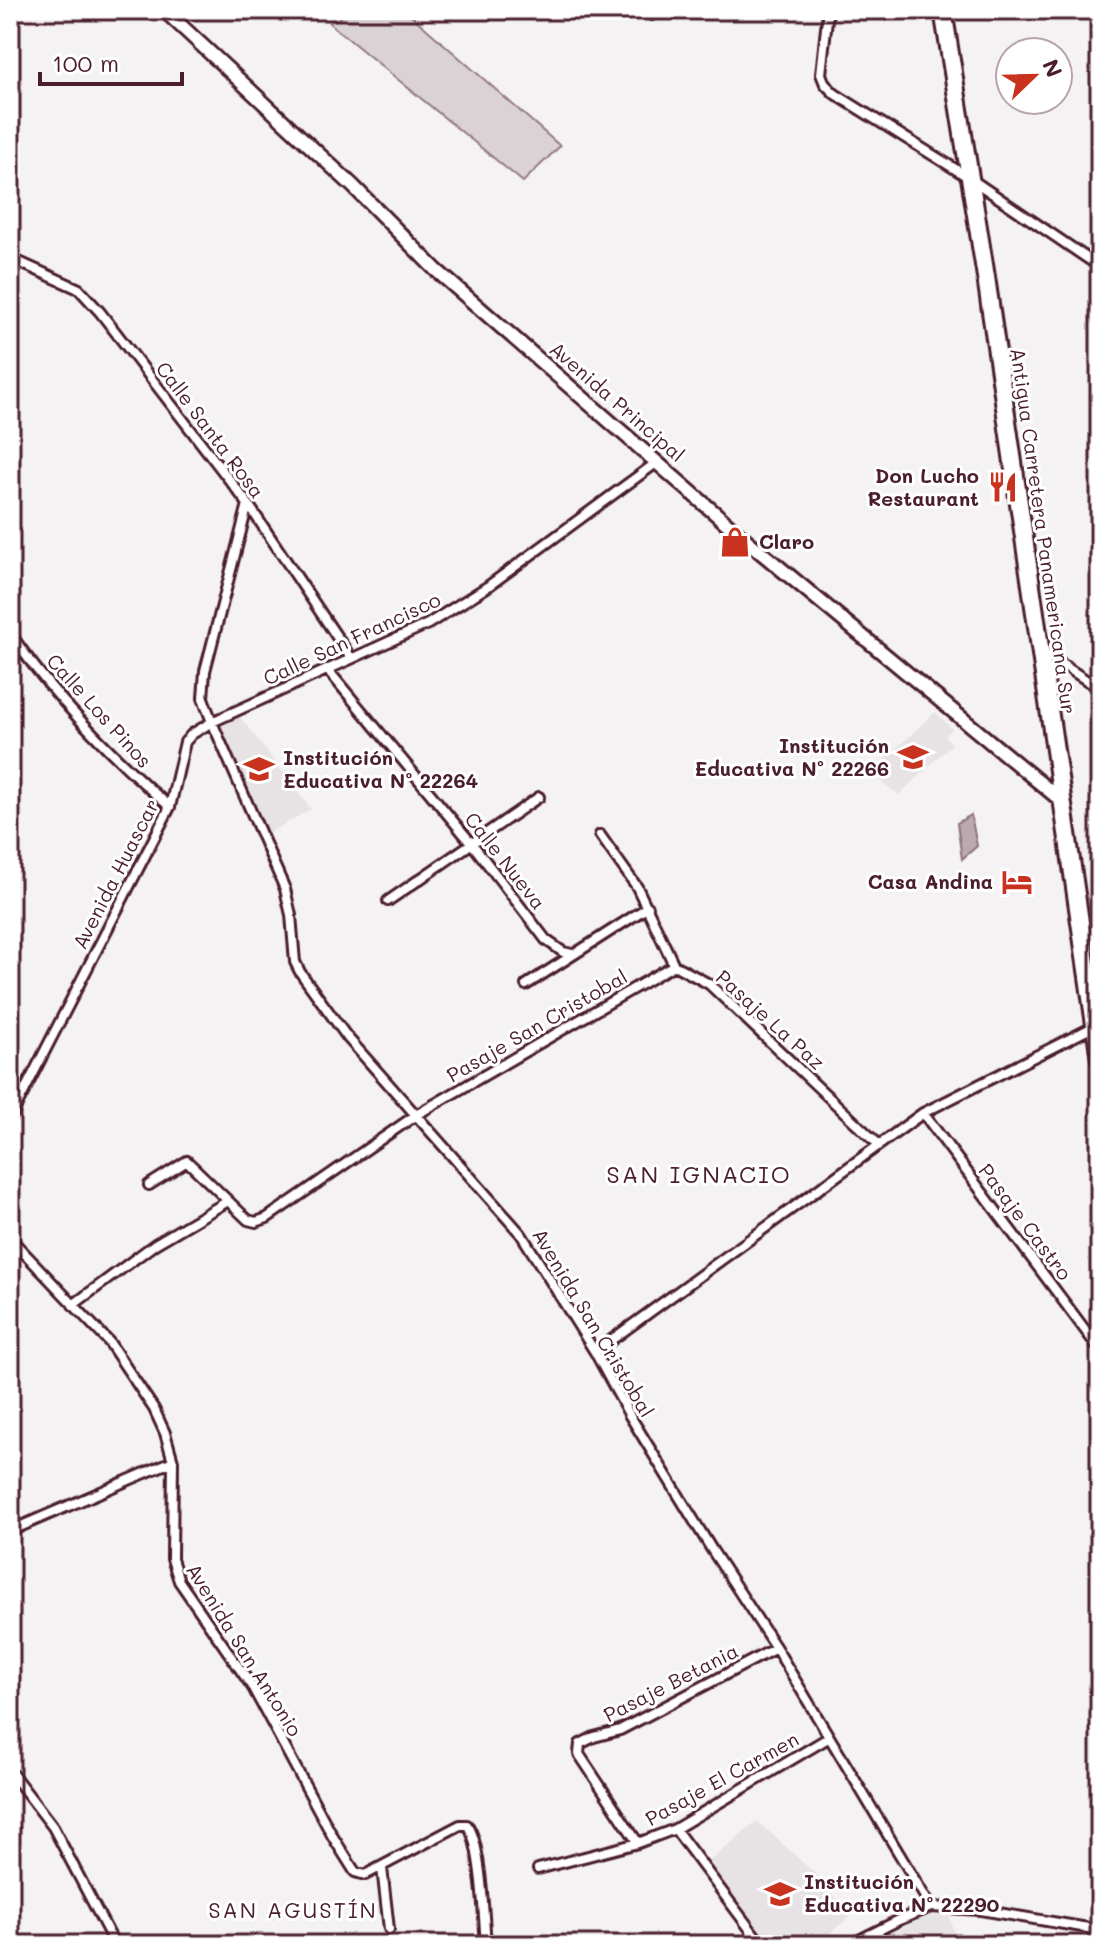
<svg xmlns="http://www.w3.org/2000/svg" width="1110" height="1955" font-family="Mali,sans-serif">
  <style>
    .built { fill: #e7e2e3 }
    .green { fill: #dbd2d5; stroke: #927880; stroke-width: 2 }
    .water { fill: #baa9ae; stroke: #8d727a; stroke-width: 2 }
    .lines { fill: none; stroke-linecap: round; stroke-linejoin: round }
    .street-casing { stroke: #4a1f2b; stroke-width: 14 }
    .secondary-casing { stroke: #4a1f2b; stroke-width: 18 }
    .highway-casing { stroke: #4a1f2b; stroke-width: 22 }
    .street { stroke: #fff; stroke-width: 8 }
    .secondary { stroke: #fff; stroke-width: 12 }
    .highway { stroke: #fff; stroke-width: 16 }
    .labels { text-anchor: middle; stroke-width: 6; stroke-linejoin: round; paint-order: stroke }
    .street-label { font-size: 20px; fill: #4a1f2b; stroke: #fff }
    .poi-label { font-size: 20px; font-weight: bold; fill: #4a1f2b; stroke: #fff; text-anchor: end }
    .neighbourhood-label { font-size: 22px; letter-spacing: 2px; fill: #4a1f2b; stroke: #fff }
    .quarter-label { font-size: 24px; letter-spacing: 2px; fill: #4a1f2b; stroke: #fff }
  </style>
  <rect width="100%" height="100%" fill="#f4f2f2"/>
  <filter id="ink" filterUnits="userSpaceOnUse"><feTurbulence type="fractalNoise" baseFrequency=".0125" numOctaves="2"/><feDisplacementMap in="SourceGraphic" scale="16" xChannelSelector="R" yChannelSelector="G"/><feConvolveMatrix kernelMatrix="1 2 1 2 8 2 1 2 1" color-interpolation-filters="sRGB"/></filter>
  <g filter="url(#ink)">
    <!-- built -->
    <path class="built" d="M935,712l17,17 -7,7 7,8 -53,51 -29,-22z
      M240,717l71,92 -44,25 -48,-105 3,-5z
      M757,1821l62,56 -3,4 34,29 3,-2 3,4 -41,33h-48l-62,-80z
      M949,1915l9,30h-93l60,-28z"/>
    <!-- green -->
    <path class="green" d="M354,10h51l155,136 -37,36 -194,-159z"/>
    <!-- water -->
    <path class="water" d="M971,815l6,31 -15,13 -5,-36z"/>
    <g class="lines">
      <!-- street casing -->
      <g class="street-casing">
        <path id="street" d="M646,10l6,5 9,-5
          M828,10l-7,64 4,10 10,10 133,83 132,90
          M1089,10l11,10
          M10,258l69,31 21,23 148,192 103,154
          M656,463l-169,124 -59,37 -216,98 73,167 6,26 4,47 5,10 47,65 174,197 74,118 35,64 82,134 64,98 155,259
          M10,633c44,65 101,122 160,174
          M1040,650l60,39
          M327,669l146,176 73,95 17,12 9,2
          M600,835l37,52 37,78 35,19 169,160
          M388,901l151,-104
          M526,985l122,-78
          M923,1113l177,237
          M10,1119l160,-312 15,-65 7,-8 20,-12 -9,-24 2,-27 43,-167
          M149,1185l38,-24 61,59 8,2 11,-4 149,-103 258,-150
          M10,1238l99,104 45,67 11,24 8,28 -1,98 7,22 74,107 80,149 22,35 10,3 95,-50h7c14,14 17,97 19,120
          M73,1305l82,-61 73,-43
          M595,1352l328,-239 172,-87
          M10,1531l163,-70
          M10,1771l43,56 62,118
          M675,1829l87,116
          M638,1843l-59,-89 1,-10 14,-7 26,-7 156,-82
          M382,1868l7,61
          M538,1869l100,-26 37,-14 153,-91
          M849,1945l50,-25 32,-13 50,3 119,20"/>
      </g>
      <!-- secondary casing -->
      <g class="secondary-casing">
        <path id="secondary" d="M164,10l189,176 83,84 304,265 323,267"/>
      </g>
      <!-- highway casing -->
      <g class="highway-casing">
        <path id="highway" d="M943,10l43,267 114,782"/>
      </g>
      <!-- street -->
      <use href="#street" class="street"/>
      <!-- secondary -->
      <use href="#secondary" class="secondary"/>
      <!-- highway -->
      <use href="#highway" class="highway"/>
    </g>
  </g>
  <!-- icons -->
  <defs>
    <g id="restaurant-bare" transform="scale(2.4)"><path d="M-5-6h1v4h1v-4h1v4h1v-4h1v5L-1.5 .5V6h-2V.5L-5-1ZM5-6V6H3V1.5H1.5Q1.5-4 5-6Z" fill="#c8321e" stroke="#fff" stroke-width="2.5" paint-order="stroke"/></g>
    <g id="shop-bare" transform="scale(2.4)"><path d="M-5-2.5h2.3a2.7 3.5 0 0 1 5.4 0H5L5.5 6h-11ZM-1.5-2.5h3a1.5 2.3 0 0 0-3 0Z" fill="#c8321e" stroke="#fff" stroke-width="2.5" paint-order="stroke"/></g>
    <g id="school-bare" transform="scale(2.4)"><path d="M0-5L7-2L0 1L-7-2ZM-4 1L0 2.5L4 1V4Q0 6-4 4Z" fill="#c8321e" stroke="#fff" stroke-width="2.5" paint-order="stroke"/></g>
    <g id="hotel-bare" transform="scale(2.4)"><path d="M-6-4.5h1.5V1H6V5H4.5V3h-9V5H-6ZM-4 0a1.8 1.8 0 1 1 3.6 0ZM.5 0V-2.5h3Q6-2.5 6 0Z" fill="#c8321e" stroke="#fff" stroke-width="2.5" paint-order="stroke"/></g>
  </defs>
  <g fill-rule="evenodd">
    <use href="#restaurant-bare" x="1003" y="487"/>
    <use href="#shop-bare" x="735" y="542"/>
    <use href="#school-bare" x="913" y="757"/>
    <use href="#school-bare" x="259" y="769"/>
    <use href="#hotel-bare" x="1017" y="882"/>
    <use href="#school-bare" x="780" y="1894"/>
  </g>
  <g class="labels">
    <!-- street labels -->
    <g class="street-label">
      <text transform="translate(617 402) rotate(41)" y="7">Avenida Principal</text>
      <text transform="translate(210 430) rotate(53)" y="7">Calle Santa Rosa</text>
      <text transform="translate(1043 531) rotate(82)" y="7">Antigua Carretera Panamericana Sur</text>
      <text transform="translate(352 639) rotate(-25)" y="7">Calle San Francisco</text>
      <text transform="translate(99 711) rotate(48)" y="7">Calle Los Pinos</text>
      <text transform="translate(505 861) rotate(52)" y="7">Calle Nueva</text>
      <text transform="translate(116 874) rotate(-63)" y="7">Avenida Huascar</text>
      <text transform="translate(770 1020) rotate(42)" y="7">Pasaje La Paz</text>
      <text transform="translate(537 1026) rotate(-30)" y="7">Pasaje San Cristobal</text>
      <text transform="translate(1025 1222) rotate(53)" y="7">Pasaje Castro</text>
      <text transform="translate(593 1323) rotate(59)" y="7">Avenida San Cristobal</text>
      <text transform="translate(244 1650) rotate(58)" y="7">Avenida San Antonio</text>
      <text transform="translate(671 1683) rotate(-27)" y="7">Pasaje Betania</text>
      <text transform="translate(722 1779) rotate(-29)" y="7">Pasaje El Carmen</text>
    </g>
    <!-- poi labels -->
    <g class="poi-label">
      <text x="979" y="483">Don Lucho<tspan x="979" dy="23">Restaurant</tspan></text>
      <text x="759" y="549" text-anchor="start">Claro</text>
      <text x="889" y="753">Institución<tspan x="889" dy="23">Educativa Nº 22266</tspan></text>
      <text x="283" y="765" text-anchor="start">Institución<tspan x="283" dy="23">Educativa Nº 22264</tspan></text>
      <text x="993" y="889">Casa Andina</text>
      <text x="804" y="1889" text-anchor="start">Institución<tspan x="804" dy="23">Educativa Nº 22290</tspan></text>
    </g>
    <!-- neighbourhood labels -->
    <g class="neighbourhood-label">
      <text x="293" y="1918">SAN AGUSTÍN</text>
    </g>
    <!-- quarter labels -->
    <g class="quarter-label">
      <text x="699" y="1183">SAN IGNACIO</text>
    </g>
  </g>
  <!-- margin -->
  <rect width="1110" height="1955" fill="none" stroke="#fff" stroke-width="40"/>
  <rect x="20" y="20" width="1070" height="1915" fill="none" stroke="#4a1f2b" stroke-width="3" filter="url(#ink)"/>
  <!-- north arrow -->
  <g transform="translate(1034 76) rotate(67)"><circle r="38" fill="#ffffff" stroke="#b7a5aa" stroke-width="2"/>
  <path d="M0-6L14 30L0 20L-14 30Z" fill="#c8321e"/>
  <text y="-12" font-size="22" font-weight="bold" text-anchor="middle" fill="#4a1f2b">N</text>
  </g>
  <!-- scale -->
  <path d="M40 72v12h142v-12" fill="none" stroke="#4a1f2b" stroke-width="4"/>
  <text x="52" y="72" font-size="24" fill="#4a1f2b" stroke="#ffffff" stroke-width="6" paint-order="stroke">100 m</text>
</svg>
